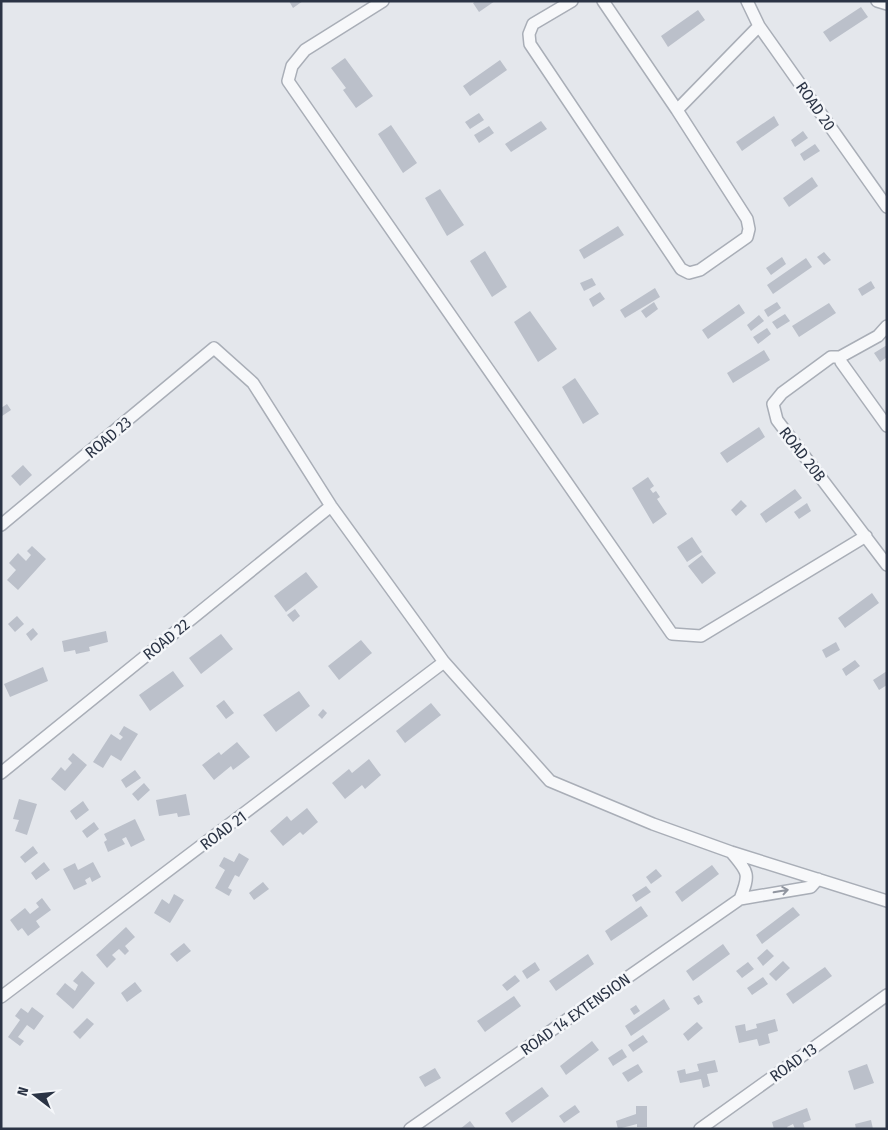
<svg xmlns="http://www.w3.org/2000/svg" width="888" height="1130" font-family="'Fira Sans Condensed',sans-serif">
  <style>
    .building { fill: #bbc0ca }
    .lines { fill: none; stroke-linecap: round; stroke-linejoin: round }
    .street-casing { stroke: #a9aeb7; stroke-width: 14 }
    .street { stroke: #f7f8fa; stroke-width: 11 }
    .oneway { stroke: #9196a0 }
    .labels { text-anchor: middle; stroke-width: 5; stroke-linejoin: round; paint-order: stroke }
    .street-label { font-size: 16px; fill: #2b3445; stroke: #f4f6f9 }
  </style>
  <rect width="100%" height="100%" fill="#e4e7ec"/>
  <!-- building -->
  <path class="building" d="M289,1h14l-10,7z
    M476,1h19l-16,11 -6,-9z
    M861,7l7,10 -38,25 -7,-10z
    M698,10l7,10 -37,27 -7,-11z
    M345,58l28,38 -17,12 -13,-18 3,-2 -15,-20z
    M500,60l7,10 -37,26 -7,-10z
    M479,113l5,7 -14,9 -5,-7z
    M774,116l5,9 -37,26 -6,-9z
    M541,121l6,8 -36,23 -6,-8z
    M391,125l26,38 -14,10 -25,-39z
    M489,126l5,7 -15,10 -5,-8z
    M803,131l5,7 -13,9 -4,-7z
    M815,144l5,7 -16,10 -4,-7z
    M812,177l6,9 -29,21 -6,-9z
    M440,189l24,36 -17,11 -22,-38z
    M618,226l6,9 -40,24 -5,-9z
    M485,251l22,36 -15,10 -22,-36z
    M824,252l7,8 -7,5 -7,-8z
    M782,257l4,7 -15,11 -5,-7z
    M806,258l6,9 -39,27 -6,-9z
    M592,278l4,7 -12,6 -4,-8z
    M871,281l4,7 -13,8 -4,-7z
    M655,288l5,9 -35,21 -5,-8z
    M600,292l5,7 -12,8 -4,-8z
    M654,302l4,7 -12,9 -5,-7z
    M777,302l4,6 -13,9 -4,-7z
    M829,303l7,10 -37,24 -7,-11z
    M739,304l6,9 -37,26 -6,-9z
    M530,311l27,38 -19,13 -24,-40z
    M785,314l5,7 -13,8 -5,-7z
    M759,315l5,6 -13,10 -4,-6z
    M767,328l4,6 -13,10 -5,-7z
    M887,345v12l-7,5 -6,-9z
    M764,350l6,10 -37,23 -6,-10z
    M575,378l24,36 -16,10 -21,-37z
    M7,404l4,6 -9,6 -1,-8z
    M759,427l6,10 -38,26 -7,-10z
    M23,465l9,10 -12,11 -9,-10z
    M648,477l6,9 -4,3 3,4 3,-2 4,6 -3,2 10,15 -14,10 -21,-36z
    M795,489l7,9 -36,25 -6,-9z
    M741,500l6,6 -11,10 -5,-6z
    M807,503l4,8 -12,8 -5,-7z
    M692,537l10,15 -15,10 -10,-15z
    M32,546l14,13 -28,31 -11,-10 9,-10 -7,-7 9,-10 8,8 5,-6 -4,-4z
    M702,555l14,18 -14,11 -14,-18z
    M306,572l12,15 -32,25 -12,-16z
    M872,593l7,10 -34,25 -7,-10z
    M295,609l5,7 -7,6 -6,-7z
    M17,616l7,8 -9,8 -7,-8z
    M33,628l5,6 -7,7 -5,-7z
    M106,631l2,11 -19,5 1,4 -14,3 -1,-4 -11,2 -2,-11z
    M221,634l12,15 -32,25 -12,-16z
    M361,640l11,13 -33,27 -11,-14z
    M836,642l4,8 -14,8 -4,-8z
    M855,660l5,6 -14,10 -4,-7z
    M43,667l5,14 -38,16 -6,-13z
    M173,671l11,15 -34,25 -11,-16z
    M887,671v14l-8,5 -6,-10z
    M299,691l11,15 -34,26 -13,-17z
    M224,700l10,13 -8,6 -10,-13z
    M431,703l10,12 -36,28 -9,-12z
    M323,709l4,4 -5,6 -4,-4z
    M124,726l14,8 -17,27 -10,-6 -8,13 -10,-6 18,-28 9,6 3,-3 -4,-3z
    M237,742l13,15 -17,13 -2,-4 -17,14 -12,-15 17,-13 2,3z
    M73,753l14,12 -22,26 -14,-12 10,-12 4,4 7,-8 -4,-4z
    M369,759l12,16 -16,14 -3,-4 -17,14 -13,-16 17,-14 3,4z
    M135,770l6,8 -15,10 -5,-8z
    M144,783l6,7 -12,11 -6,-7z
    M186,794l4,21 -12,2 -1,-4 -18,3 -3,-16z
    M19,799l18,5 -10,31 -12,-4 4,-11 -6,-1z
    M83,801l6,9 -13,10 -6,-9z
    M307,808l11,14 -15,13 -3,-3 -17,14 -13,-15 17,-15 4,5z
    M135,819l10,21 -14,7 -5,-10 -4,2 3,5 -17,8 -4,-10 3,-2 -3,-6z
    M94,822l5,7 -12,9 -5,-7z
    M33,846l5,7 -13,10 -5,-6z
    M239,853l10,6 -10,18 -4,-2 -7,13 4,2 -3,6 -14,-8 10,-18 -6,-4 5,-9 10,5z
    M44,862l6,8 -14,10 -5,-7z
    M93,862l8,15 -9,5 -2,-5 -5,3 2,4 -13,6 -11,-21 12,-6 3,7z
    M712,865l7,9 -37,28 -7,-10z
    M656,869l6,7 -11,8 -5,-7z
    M263,882l6,7 -15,11 -5,-7z
    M646,886l5,6 -15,10 -4,-7z
    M174,894l10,6 -14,23 -16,-10 8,-14 7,5z
    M42,898l9,12 -15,11 4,6 -12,9 -6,-8 -4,3 -8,-11 15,-12 5,6 9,-7 -3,-4z
    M641,906l7,10 -37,25 -6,-10z
    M793,907l7,8 -38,29 -6,-9z
    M126,927l9,10 -10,9 4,5 -4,4 -6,-6 -7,6 4,4 -9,9 -11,-13z
    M184,943l7,8 -14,11 -7,-8z
    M723,944l7,10 -37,27 -7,-10z
    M767,949l7,7 -11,10 -6,-8z
    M588,954l6,10 -38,27 -7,-10z
    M783,961l7,7 -14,13 -7,-7z
    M535,962l5,8 -13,9 -5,-8z
    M748,962l6,7 -12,9 -6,-7z
    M825,967l7,9 -39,28 -7,-10z
    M82,971l13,12 -22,26 -17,-15 9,-11 10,8 3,-6 -5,-4z
    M515,975l5,6 -13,10 -5,-6z
    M763,977l5,7 -16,11 -5,-7z
    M135,982l7,9 -15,11 -6,-9z
    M699,995l4,7 -5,3 -5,-7z
    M514,996l7,10 -36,26 -8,-11z
    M664,999l6,10 -39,27 -6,-10z
    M636,1005l4,6 -6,4 -4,-6z
    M32,1007l12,9 -10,14 -7,-5 -9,12 6,4 -4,5 -12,-9 12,-17 -5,-4 6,-8 7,5z
    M87,1018l7,6 -14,15 -7,-7z
    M775,1019l3,12 -10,3 2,9 -11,3 -2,-7 -18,4 -4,-17 10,-2 1,7 11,-3 -1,-4z
    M697,1022l6,6 -15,13 -5,-7z
    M643,1035l5,7 -15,10 -5,-7z
    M592,1041l7,9 -33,25 -6,-9z
    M622,1049l5,8 -14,9 -5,-8z
    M715,1060l3,12 -11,2 3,12 -7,2 -2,-9 -21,4 -3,-12 8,-2 1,5 13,-3 -2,-7z
    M638,1064l5,8 -15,10 -6,-9z
    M867,1064l7,19 -20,7 -6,-19z
    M435,1068l6,10 -16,9 -6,-10z
    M542,1087l7,9 -37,27 -7,-10z
    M575,1105l5,7 -16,11 -5,-7z
    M636,1106h11v21h-10v-3l-19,5 -2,-8 20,-7z
    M807,1108l4,12 -8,3 2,6h-10l-2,-5 -6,3 1,2h-14l-2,-7z
    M871,1120l2,9h-17l-1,-5z
    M470,1121l6,8h-16z"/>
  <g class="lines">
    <!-- street casing -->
    <g class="street-casing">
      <path id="street" d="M383,1l-78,49 -13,16 -4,15 384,553 29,2 165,-100
        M572,1l-39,23 -4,10 1,10 151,225 8,4 11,-3 47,-33 2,-8 -2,-10 -70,-109 -74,-109
        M747,1l12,25 128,181
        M877,1l10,3
        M677,110l82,-84
        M840,357l38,-21 9,-10
        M887,426l-46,-64 -1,-5h-9l-49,36 -9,11 4,16 110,145
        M1,525l213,-177 39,35 78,123 113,156 106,119 103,43 78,28 156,49
        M1,773l330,-267
        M731,852c18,21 19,22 9,47
        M1,997l443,-335
        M410,1129l330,-230 71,-12 7,-8
        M700,1129l187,-134"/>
    </g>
    <!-- street -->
    <use href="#street" class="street"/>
  </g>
  <!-- one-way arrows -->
  <defs><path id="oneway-shaft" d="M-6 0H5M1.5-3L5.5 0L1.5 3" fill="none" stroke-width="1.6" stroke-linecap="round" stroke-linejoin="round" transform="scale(1.25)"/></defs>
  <use class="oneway" href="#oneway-shaft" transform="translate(781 891) rotate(-10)"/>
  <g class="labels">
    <!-- street labels -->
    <g class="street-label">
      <text transform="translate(816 106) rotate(55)" y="6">ROAD 20</text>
      <text transform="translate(108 437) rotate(-40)" y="6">ROAD 23</text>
      <text transform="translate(803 454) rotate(52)" y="6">ROAD 20B</text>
      <text transform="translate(166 639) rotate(-39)" y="6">ROAD 22</text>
      <text transform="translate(223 830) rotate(-37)" y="6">ROAD 21</text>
      <text transform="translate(575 1014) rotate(-35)" y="6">ROAD 14 EXTENSION</text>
      <text transform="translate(793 1062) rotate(-36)" y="6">ROAD 13</text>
    </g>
  </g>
  <!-- border -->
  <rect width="888" height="1130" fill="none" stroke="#2b3445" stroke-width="5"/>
  <!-- north arrow -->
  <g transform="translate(35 1095) rotate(286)" stroke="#f4f6f9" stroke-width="4" paint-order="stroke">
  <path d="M0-4L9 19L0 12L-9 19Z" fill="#2b3445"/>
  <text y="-8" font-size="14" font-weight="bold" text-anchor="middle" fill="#2b3445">N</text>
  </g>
</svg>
